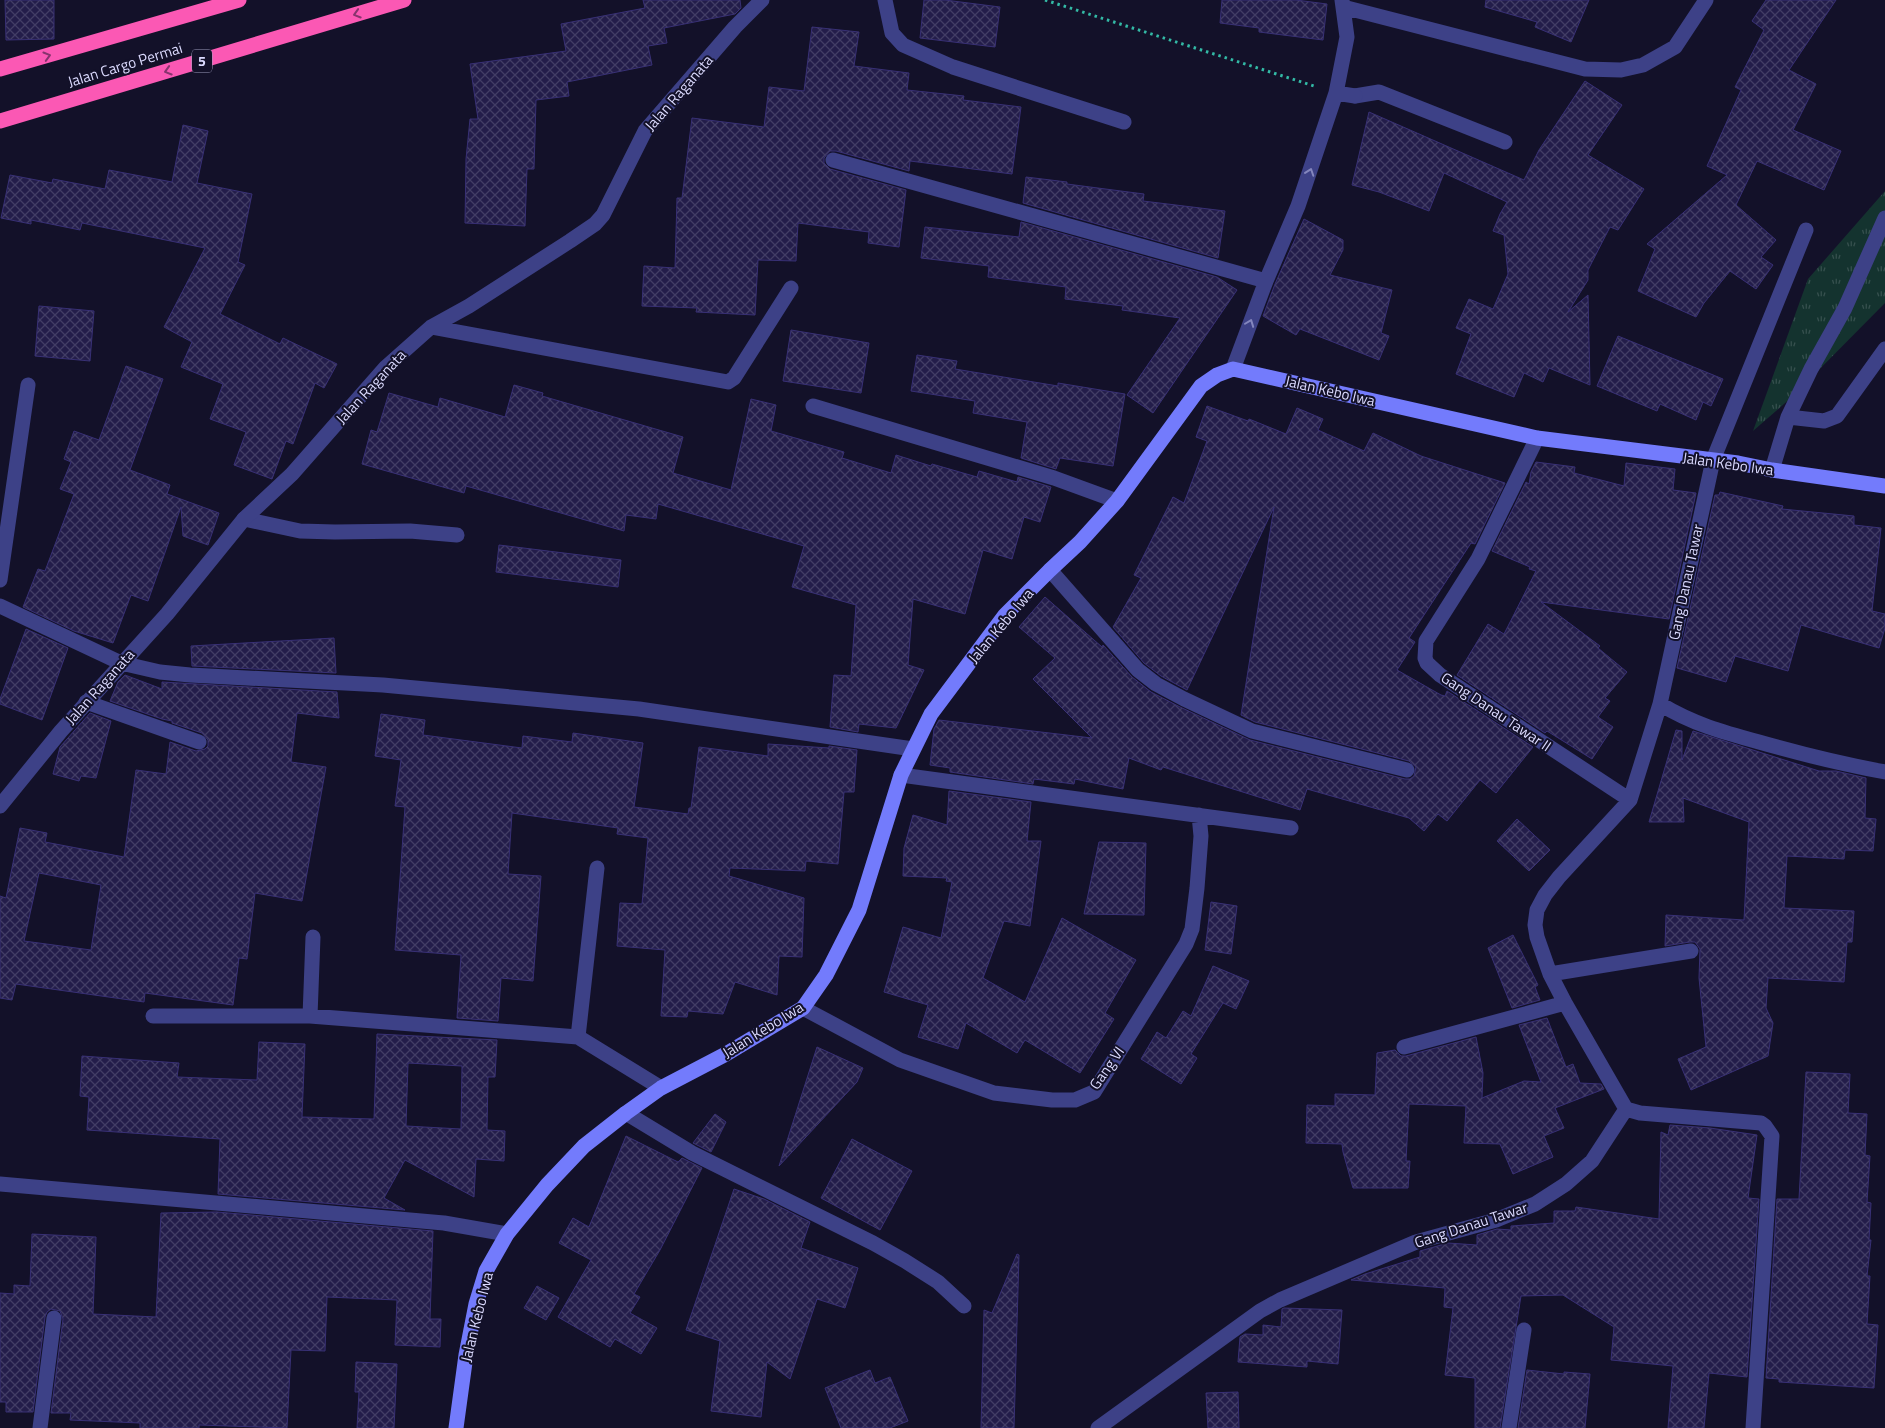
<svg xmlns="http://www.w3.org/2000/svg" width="1885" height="1428" font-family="'Titillium Web',sans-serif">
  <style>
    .grass { fill: url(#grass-tufts) }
    .building { fill: url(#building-cross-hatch); stroke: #383075; fill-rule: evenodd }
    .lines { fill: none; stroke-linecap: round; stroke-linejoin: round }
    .path { stroke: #33b9a5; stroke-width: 3; stroke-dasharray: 2.5 4; stroke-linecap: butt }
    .lane { stroke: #3d4187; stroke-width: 15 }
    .street { stroke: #3d4187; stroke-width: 15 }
    .secondary { stroke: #737bfc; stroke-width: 15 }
    .highway { stroke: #fb58b4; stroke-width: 15 }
    .oneway { stroke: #87346e }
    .oneway2 { stroke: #8486bd }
    .labels { text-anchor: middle; stroke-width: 4; stroke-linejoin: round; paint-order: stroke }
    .shield { fill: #131129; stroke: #9f9ebe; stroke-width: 1 }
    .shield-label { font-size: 14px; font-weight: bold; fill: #dbdafe }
    .street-label { font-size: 15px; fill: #dbdafe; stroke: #131129 }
  </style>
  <defs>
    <pattern id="grass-tufts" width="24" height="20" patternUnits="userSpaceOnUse" patternTransform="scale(1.25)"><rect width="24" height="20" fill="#14332f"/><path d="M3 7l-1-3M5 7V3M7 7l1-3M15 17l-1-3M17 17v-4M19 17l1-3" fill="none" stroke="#36504e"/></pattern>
    <pattern id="building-cross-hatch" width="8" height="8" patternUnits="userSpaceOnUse" patternTransform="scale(1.25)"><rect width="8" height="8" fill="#231d4a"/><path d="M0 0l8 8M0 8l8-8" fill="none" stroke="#423d65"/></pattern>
  </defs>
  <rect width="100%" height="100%" fill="#131129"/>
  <!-- grass -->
  <path class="grass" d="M1885,191v112l-92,93 -40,35 55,-152z"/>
  <!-- building -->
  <path class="building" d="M5,0h49v39l-48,1z
    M643,0h97l1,8 -6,6 -71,14 3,15 -19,3 4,19 -85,17 2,14 -33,4 -2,69h-7l-2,57 -60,-3 1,-64 4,-40h8l-8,-55 96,-13 -5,-27 84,-16z
    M924,0h21l55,7 -5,40 -75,-9z
    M1222,0h74l31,4 -4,36 -64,-8v-4l-39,-5z
    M1486,0h103l-18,42 -36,-15 2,-5 -52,-15z
    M1766,0h70l-47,70 27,14 -23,46 48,21 -17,39 -67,-29 -21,44 40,35 -15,17 12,8 -17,24 -26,-18 -26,32 -8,14 -58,-26 17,-42 -8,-5 80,-69 -20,-9 34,-76 -6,-3 29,-57 -12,-9z
    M812,27l47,5 -5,34 55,7 -2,17 57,6 -1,4 58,7 -9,67 -102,-13 -1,10 -73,-20h-6l-6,7v5l6,6 76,21 -7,57 -31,-4 1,-11 -71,-9 -2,38 -38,-1 -3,55 -59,-3 1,-4 -55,-2 2,-40 31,2 2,-70h5l10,-80 72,9 5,-40 35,4z
    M1585,81l37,24 -34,50 56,34 -26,41 -8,-3 -22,43v10l-20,32 20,-17 2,90 -41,-17 -6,14 -19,-9 -10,24 -58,-23 15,-40 -15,-6 13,-29 24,10 15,-35 -4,-39 -11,-4 7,-17 7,-12 -63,-29 -15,38 -50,-19 -27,-7 17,-73 155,68 15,-30z
    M183,125l25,6 -11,52 55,11 -14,68 7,3 -25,49 60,30 3,-6 54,26 -13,24 -9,-5 -22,61 -7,-3 -14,38 -38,-14 12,-33 -36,-13 13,-35 -42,-17 11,-25 -28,-15 41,-79 -123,-25 -2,7 -49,-10v4l-30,-6 9,-43 42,8 1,-4 52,10 4,-19 63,12z
    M1026,177l41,5v2l77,10 -1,7 82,10 -7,47 -195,-55z
    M1304,219l39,21v10l-13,25 62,15 -11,43 8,3 -10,24 -79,-31 -4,6 -33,-19 12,-32z
    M1021,222l196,55 20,13 -84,123 -26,-18 53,-77 -58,-8 1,-4 -58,-7 1,-12 -78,-10 1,-11 -68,-8 4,-31 94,10z
    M39,306l55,5 -4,50 -55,-5z
    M791,330l78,13 -8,50 -78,-12z
    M1618,336l105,43 -12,27 -8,-4 -7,18 -36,-16 -3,7 -60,-25z
    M917,355l40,6 -2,8 103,17v-3l67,11 -12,72 -53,-8 -4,11 -35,-11 6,-36 -54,-9 2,-12 -64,-10z
    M126,366l37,13 -33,91 40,15 -3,9 52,19 -11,32 -25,-9 -2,-29 -33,94 -17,-6 -18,48 -39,-12 -51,-24 15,-38 7,2 29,-77 -14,-5 11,-27 -7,-3 10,-28 25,9z
    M514,385l29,8 -1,3 141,41 -10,36 58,17 20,-91 25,6 -5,26 73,21 -2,6 49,15 5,-18 35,11 1,-2 45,13 2,-6 38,11 1,-5 33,10 -11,35 -16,-5 -12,42 -29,-9 -18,64 -52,-15 -5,66 16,5 -28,58 -37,-4 -1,8 -28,-5 4,-52 17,1 5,-71 -64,-18 12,-41 -146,-42 -2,15 -30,-4 -2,16 -158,-45 -2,7 -102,-29 9,-34 6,2 12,-39 49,14 2,-9 65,19z
    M1207,406l41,15 1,-2 37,15 11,-26 26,11 -5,11 46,21 9,-18 48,23 84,27 -30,61 -4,-1 -62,95 6,4 -18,28 44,25 4,1 2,-5 86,56 -37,46 -16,-13 -33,41 -9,-7 -14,17 -15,-13 -102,-29 -7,21 -137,-43 -2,3 -32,-12 -6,31 -48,-10 -1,5 -40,-5 -1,5 -83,-12v-4l-20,-3 4,-36 5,-9 153,18 -59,-59 22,-21 -36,-31 26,-30 57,50 1,-2 29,32 19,15 29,15 70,33 155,39h5l4,-3 2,-9 -7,-6 -154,-39 -14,-7 33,-208 -87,183 -26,-14 -17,-13 -31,-36 28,-49 -7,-3 39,-78 11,6 23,-62 -11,-4z
    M1536,462l39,5 -1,6 50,13 2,-23 49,6 -2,21 23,3 -27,126 -128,-17 59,44 -2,2 29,24 -22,26 5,3 -12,16 15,10 -21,32 -45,-28 -2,2 -88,-58 31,-51 16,10 32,-63 -7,-2 1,-2 -38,-16 34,-69 3,2 2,-12z
    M1720,492l63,14 -1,3 72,7v9l27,3 -9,83 13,3v14l-6,20 -78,-23 -13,46 -53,-15 -9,26 -49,-14 38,-173h4z
    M499,545l122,15 -3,27 -122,-15z
    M26,629l42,19 -26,72 -42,-16v-5z
    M334,638l2,35 -144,-7 -1,-20z
    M125,675l37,14v-7l175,10 2,26 -42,-5 -6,49 35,5 -24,134 -47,-8 -8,66 -8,-1 -6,47 -88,-12 -1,9 -128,-18 -4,16 -12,-2v-102l6,2 14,-70 27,5 -2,9 79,15 12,-87 30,4 4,-32 26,9 9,-2 3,-3v-6l-6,-7 -30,-10v-2l-10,-2 -52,-18 8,-19zM39,873l62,12 -10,65 -67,-9z
    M90,713l21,8 -15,57 -15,-2 -2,5 -26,-7 7,-27z
    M381,714l44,6 -2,15 99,13 1,-12 49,6 1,-9 70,10 -9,64 54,7 1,-6h2l8,-61 69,9v-12l61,4v-2l28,4 -3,42h-10l-6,72 -32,-3 -1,10 -75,-3 -1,8 75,22 -2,59 -23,-1 -2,39 -42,-13 -12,32 -35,-3 -1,6 -26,-1 4,-66 -48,-4 3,-43 22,1 6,-66 -31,-4 1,-6 -106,-15 -4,61 33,2 -8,105 -32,-3 -3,43 -41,-3 4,-63 -66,-5 10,-143 -10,-1 6,-46 -26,-4z
    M1676,730l6,1v29l11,-29 126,40h17l30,7 -1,40 11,1 -3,32 -28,-1 -1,9 -57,-3 -3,52 70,3 -2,31h-5l-3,40 -76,-4 -2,30 7,15 -5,33 -77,34 -13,-31 28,-12 -7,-69 1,-29 -5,-7h-5l-25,4 1,-31 78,5 5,-98 -66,-24 1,24h-35z
    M949,791l82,11 -4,39h14l-11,85 -26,-5 -21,57 42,24 37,-84 74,42 -31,53 9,6 -34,54 -55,-33 -8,13 -51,-30 -8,26 -40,-12 10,-32 -44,-13 19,-65 38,11 11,-56 -6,-1 1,-3 -44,-2 1,-28 9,-33 34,10z
    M1517,819l33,31 -21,21 -32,-30z
    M1099,842l47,1 -2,72 -60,-1z
    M1211,902l26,4 -6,48 -26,-4z
    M1513,935l25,50 -3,2 5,13 -28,8 -24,-60z
    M1213,966l36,15 -13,28 -13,-6 -32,51 6,4 -16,26 -40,-25 16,-27 9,6 17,-27 8,5z
    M1547,1018l19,49 7,-3 7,19 21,1 3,5 -49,19 9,20 -20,8 9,21 -40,17 -13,-30 -36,-1 2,-37 -57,-2 -3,57h4l-2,27h-55l-10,-36 -1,-8 -36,-1 1,-38 28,1v-12l40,1 2,-42 18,-3 6,6h5l70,-19 7,36 -1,25 42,-17 17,1 -22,-57z
    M377,1034l120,6 -2,37h-7l-1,53 18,1 -1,30 -28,-2 -2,38 -69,-37 -21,38 21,12 -187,-16 2,-55 -133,-9 2,-33 -9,-1 2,-40 97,7 -2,14 80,3 2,-38 46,2 -3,73 72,2zM408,1063l54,3 -1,63 -55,-3z
    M817,1047l46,21 -6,14 -78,84z
    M1806,1072l44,2 -2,39 19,1 -2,41 5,1 -3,46 4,1 -2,37h2l-4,36h3l-3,48 11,1 -4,63 -95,-6v-3l-13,-1 11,-179h22z
    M715,1114l11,8 -15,30 -18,-9z
    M1670,1125l40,3 47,7 -9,63 11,1 -12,178 -38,-4 -5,55h-36l5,-62 -62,-6 3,-33 -51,-32 -42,1 -21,132h-25v-50l-30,-3 8,-67 -9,-1 1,-19 -94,-8 14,-6 55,-17v-6l28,-8 29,2v-10l20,-6 14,1v-4l43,-3v-12h21l1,-4 83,12 2,-87 7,3z
    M626,1136l52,26 4,-4 20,10 -42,82 -26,44 6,3 -10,16 27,15 -16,26 -26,-15 -5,8 -52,-30 33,-57 -32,-17 14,-25 16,9z
    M852,1139l60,32 -32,59 -59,-32z
    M734,1189l30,10 46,23 -9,26 57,20 -13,40 -28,-9 -27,80 -23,-17 -6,55 -50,-6 9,-70 -34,-11z
    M217,1212l216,19 -3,88h11l-1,28 -45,-2 2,-45 -70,-3 -2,54 -34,-1 -4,78 -88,-3v3h-59v-5l-70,-3 1,-7h-20l12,-94 -3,-8 -9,-2 -4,3 -2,5 -12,95h-27v-10h-6v-109l14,1v-9l16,1 2,-52 64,3 -3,77 63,3 5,-104z
    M1017,1254l2,1 -5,173h-33l3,-118 8,3z
    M537,1286l22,12 -13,22 -22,-12z
    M1284,1308l58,2 -4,54 -31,-3v6l-69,-5 2,-25 5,-3 18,1v-10l18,2 1,-18z
    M356,1362l41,2 -3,64h-37l2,-36h-4z
    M870,1370l5,13 15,-6 18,44 -18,7h-49l-16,-40z
    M1527,1370l37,4v-2l26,2 -5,54h-67z
    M1238,1392l1,36h-31l-2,-35z"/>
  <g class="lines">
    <!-- path -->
    <path class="path" d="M1045,0l269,86"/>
    <!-- lane -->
    <path class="lane" d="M1355,96l24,-4 126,50
      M1788,417l23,-48 34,-61 40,-90
      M1772,470l16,-53 36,4 13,-5 48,-67
      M244,519l56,12 35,1 75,-1 47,4
      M86,702l113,40"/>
    <!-- street -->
    <path class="street" d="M885,0l7,33 11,12 50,22 171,55
      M1343,7l242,62 36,1 22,-5 32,-18 31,-47
      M1336,93l19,3
      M833,160l433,121
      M431,327l297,55 6,-4 57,-90
      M1233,369l33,-88 32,-75 38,-113 11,-56 -5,-37
      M813,406l241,72 63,23
      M1537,438l-59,121 -52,82 -1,17 2,5 13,12 190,125
      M1050,570l88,100 18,14 28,15 68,32 155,39
      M0,580l28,-195
      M0,606l121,57 39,9 30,3 193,10 256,24 274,40
      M1660,704c33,20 62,28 99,38 42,12 83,22 126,30
      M901,775l390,53
      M0,806l61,-75 106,-117 77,-95 48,-45 94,-107 45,-40 38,-21 101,-65 25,-17 8,-9 42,-84 90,-104 27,-27
      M1550,974l141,-23
      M803,1008l97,52 94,33 58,7h23l19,-8 92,-148 6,-15 5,-41 4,-52 -2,-21
      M153,1016h157l268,21 83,51
      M310,1016l3,-79
      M578,1037l19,-169
      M1404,1047l161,-44
      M1626,1109l-61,-106 -15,-29 -13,-37 -2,-12 2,-15 8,-15 14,-18 71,-77 30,-96 53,-244 93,-230
      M1626,1109l14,4 121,10 4,3 7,10 -19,292
      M626,1113l66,40 181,90 32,18 33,21 26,24
      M0,1184l444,39 63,11
      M40,1428l14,-110
      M1098,1428l162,-117 20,-11 136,-58 80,-22 39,-16 31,-20 26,-23 34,-52
      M1509,1428l15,-98"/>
    <!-- secondary -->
    <path class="secondary" d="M456,1428l10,-73 10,-51 10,-33 21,-37 40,-49 37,-39 42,-33 35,-25 65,-34 77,-46 23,-33 33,-65 42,-135 30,-61 74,-99 45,-45 30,-28 37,-41 84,-115 16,-11 16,-6 304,69 201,25 34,7 113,16"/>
    <!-- highway -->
    <path class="highway" d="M0,69l239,-69
      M0,121l404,-121"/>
  </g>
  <!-- one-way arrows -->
  <defs><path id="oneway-chevron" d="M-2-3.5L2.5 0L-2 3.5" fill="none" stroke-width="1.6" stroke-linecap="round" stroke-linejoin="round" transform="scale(1.25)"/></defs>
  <g class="oneway">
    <use href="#oneway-chevron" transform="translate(357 14) rotate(163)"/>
    <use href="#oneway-chevron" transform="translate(47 56) rotate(-16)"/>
    <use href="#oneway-chevron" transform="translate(168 71) rotate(163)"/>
  </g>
  <g class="oneway2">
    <use href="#oneway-chevron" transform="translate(1310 172) rotate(-71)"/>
    <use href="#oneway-chevron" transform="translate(1250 323) rotate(-69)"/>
  </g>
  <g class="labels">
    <!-- shield labels -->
    <rect class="shield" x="192" y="49.5" width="20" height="23" rx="4"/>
    <g class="shield-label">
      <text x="202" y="66">5</text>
    </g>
    <!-- street labels -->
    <g class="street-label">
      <text transform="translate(125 65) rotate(-17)" y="5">Jalan Cargo Permai</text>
      <text transform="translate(679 93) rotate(-49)" y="5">Jalan Raganata</text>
      <text transform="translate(371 387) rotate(-47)" y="5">Jalan Raganata</text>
      <text transform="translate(1330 391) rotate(13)" y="5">Jalan Kebo Iwa</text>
      <text transform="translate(1728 464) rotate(8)" y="5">Jalan Kebo Iwa</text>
      <text transform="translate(1686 582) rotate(-78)" y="5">Gang Danau Tawar</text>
      <text transform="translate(1001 626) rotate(-50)" y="5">Jalan Kebo Iwa</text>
      <text transform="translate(100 687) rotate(-48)" y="5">Jalan Raganata</text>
      <text transform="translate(1496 712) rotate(34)" y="5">Gang Danau Tawar II</text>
      <text transform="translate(763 1030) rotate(-32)" y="5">Jalan Kebo Iwa</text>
      <text transform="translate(1107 1068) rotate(-55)" y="5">Gang VI</text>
      <text transform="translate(1471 1225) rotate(-18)" y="5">Gang Danau Tawar</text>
      <text transform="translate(477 1317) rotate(-76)" y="5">Jalan Kebo Iwa</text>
    </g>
  </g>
</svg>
